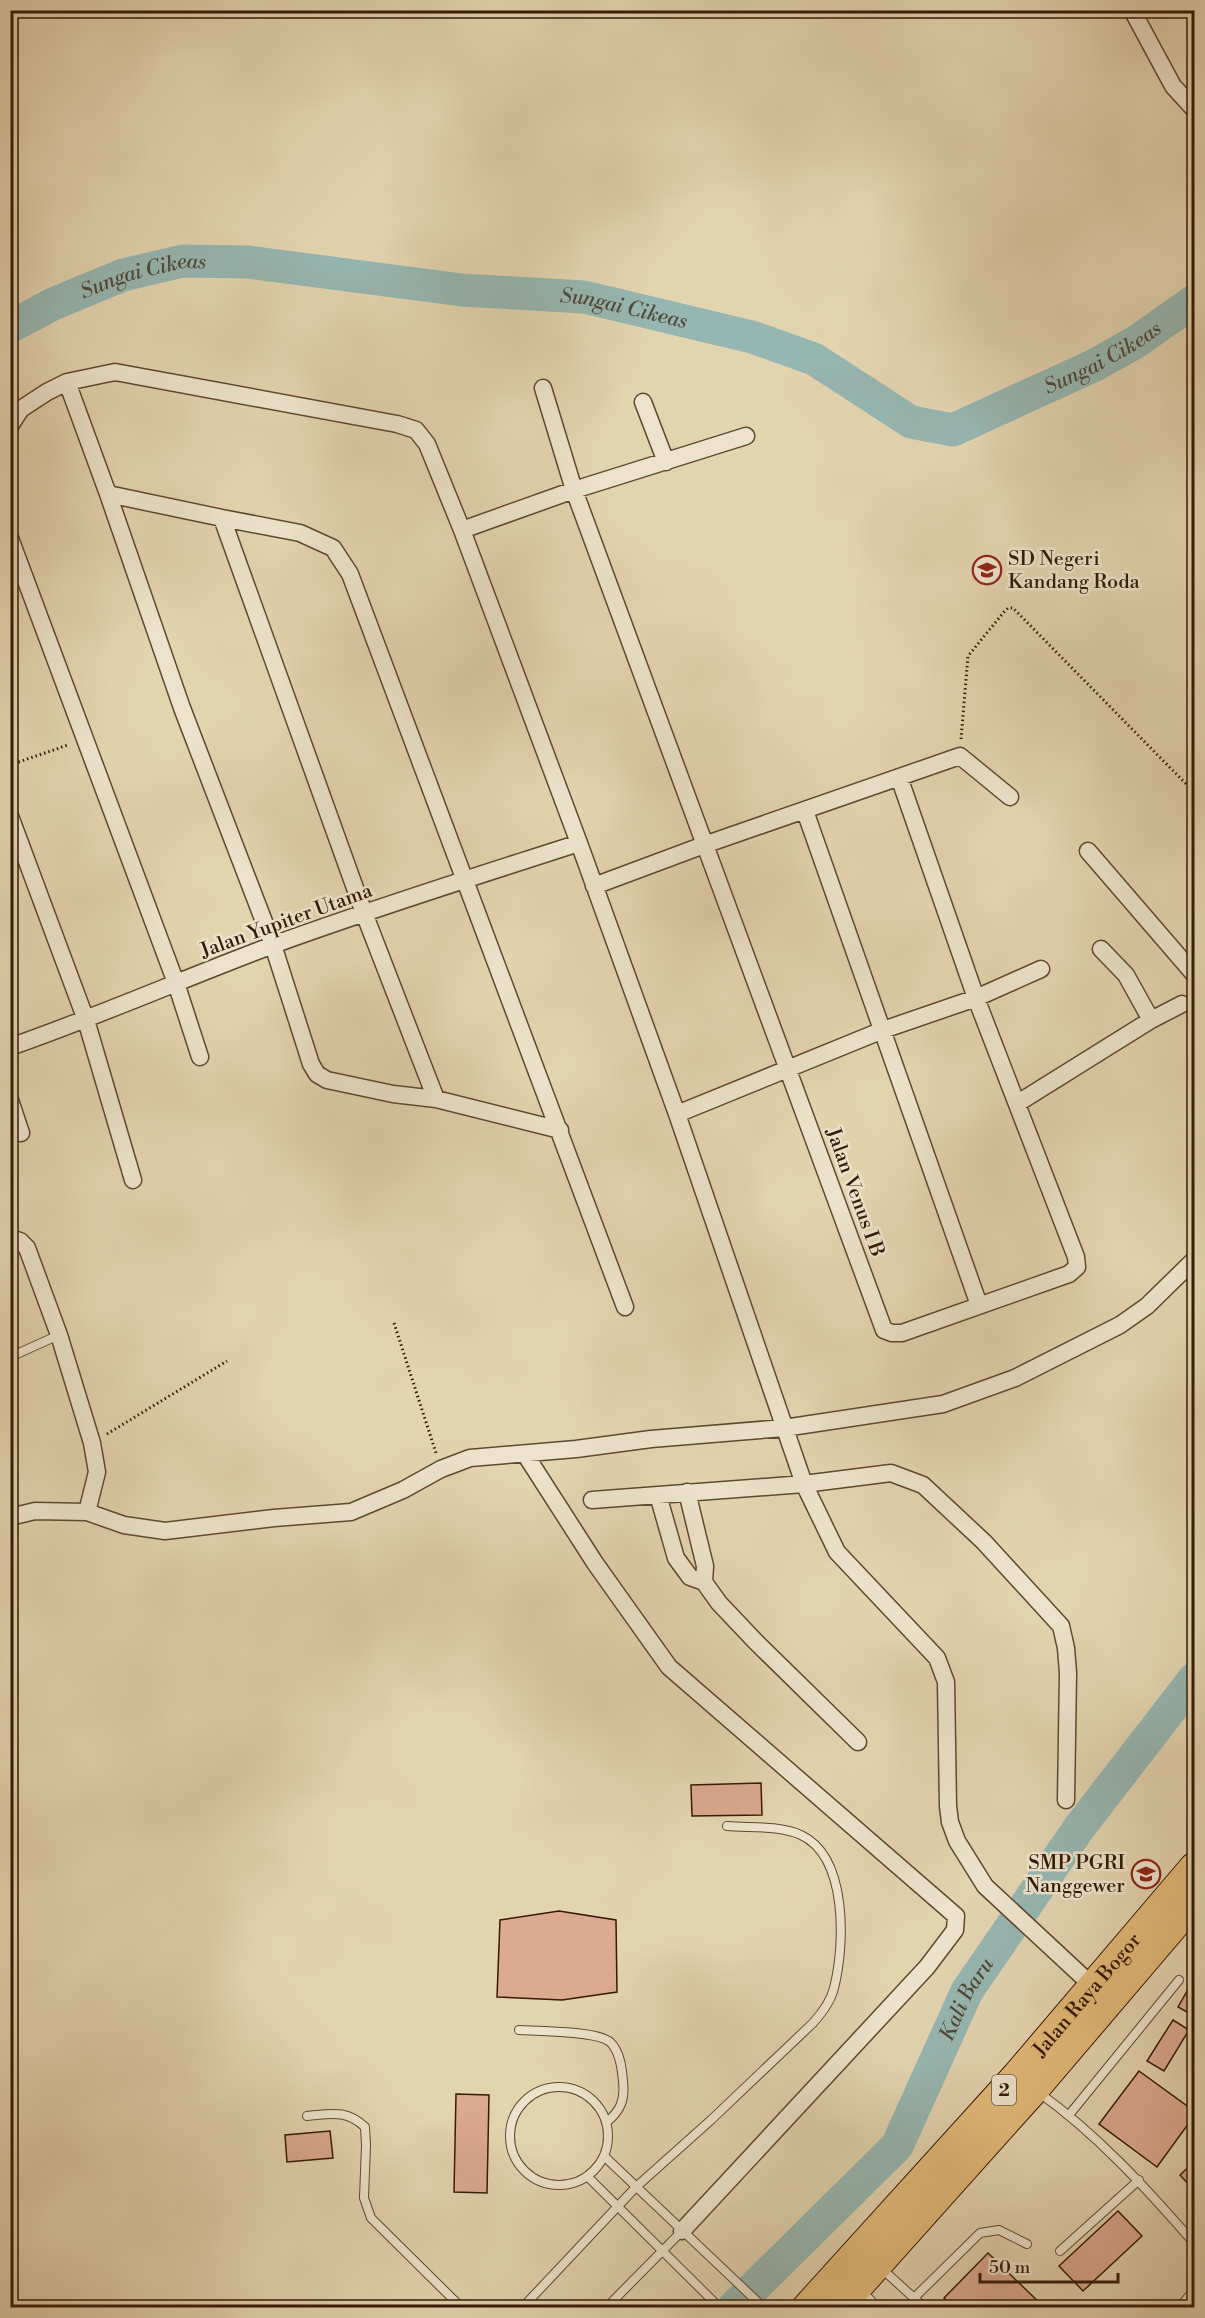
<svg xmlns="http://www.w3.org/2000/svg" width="1205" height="2318" font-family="'Libre Bodoni',serif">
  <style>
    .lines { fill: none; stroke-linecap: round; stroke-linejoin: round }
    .river { stroke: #96b7b1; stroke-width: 33 }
    .building { fill: #dca991; stroke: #351a07; stroke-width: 1.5 }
    .lane-casing { stroke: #604831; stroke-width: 10 }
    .street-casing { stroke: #604831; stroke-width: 19 }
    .highway-casing { stroke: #351a07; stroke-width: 32 }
    .path { stroke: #351a07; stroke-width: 3; stroke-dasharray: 1.5 3; stroke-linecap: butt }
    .lane { stroke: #ede3cc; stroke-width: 8 }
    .street { stroke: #ede3cc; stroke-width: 16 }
    .highway { stroke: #e2ba78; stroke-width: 30 }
    .labels { text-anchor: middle; stroke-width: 5; stroke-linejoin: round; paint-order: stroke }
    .shield { fill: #ede3cc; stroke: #6c5642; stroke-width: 1.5 }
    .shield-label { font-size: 18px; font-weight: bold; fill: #351a07 }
    .poi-label { font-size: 20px; fill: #351a07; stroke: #ede3cc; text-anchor: start }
    .street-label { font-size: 20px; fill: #351a07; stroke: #ede3cc }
    .water-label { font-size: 21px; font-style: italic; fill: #52493a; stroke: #ede3cc }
  </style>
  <rect width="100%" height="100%" fill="#e3d4b0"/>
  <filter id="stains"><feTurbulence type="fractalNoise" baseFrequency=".00333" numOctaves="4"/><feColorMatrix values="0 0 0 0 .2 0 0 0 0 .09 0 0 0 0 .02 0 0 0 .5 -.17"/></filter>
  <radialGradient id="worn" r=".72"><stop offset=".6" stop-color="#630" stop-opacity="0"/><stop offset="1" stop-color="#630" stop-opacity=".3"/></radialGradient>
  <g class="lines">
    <!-- river -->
    <g class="river">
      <path id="s1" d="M10,327l43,-23 70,-29 60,-14 65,1 214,28 122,7 168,40 62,22 97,63 42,8 142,-65 41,-23 58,-41"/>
      <path id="s2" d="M733,2308l164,-162 70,-155 112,-163 115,-149"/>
    </g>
  </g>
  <!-- building -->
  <path class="building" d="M761,1783l1,32 -70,1 -1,-31z
    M559,1911l57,9 1,72 -55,8 -65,-3 3,-77z
    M1194,1979v37l-16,-9z
    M1173,2020l16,10 -25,41 -17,-10z
    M1139,2071l55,40v5l-37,51 -58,-43z
    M456,2094l33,1 -2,98 -33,-1z
    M330,2131l3,27 -46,4 -2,-27z
    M1194,2162v28l-14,-15z
    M1118,2211l24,25 -59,55 -24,-25z
    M988,2253l57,55h-91l-10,-10z"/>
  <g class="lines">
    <!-- lane casing -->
    <g class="lane-casing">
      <path id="lane" d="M10,1357l49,-22
        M519,2030c19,1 79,1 91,12 10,9 12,27 13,39 2,19 -2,29 -16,41
        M510 2136a49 49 0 1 1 98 0a49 49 0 1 1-98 0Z
        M1038,2092c59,42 108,96 156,151
        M1069,2115l110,-135
        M307,2116c24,-2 39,-7 58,11l1,18 -2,53 7,20 91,90
        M605,2157l159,151
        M587,2176l133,132
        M1060,2251l79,-71
        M881,2268l44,40
        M862,2291l16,17
        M914,2298l66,-65 19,-3 28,14
        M522,2308l114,-121 75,-67 102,-97c9,-10 18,-22 21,-35 11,-43 14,-131 -33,-153 -21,-10 -51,-7 -74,-9
        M606,2308l76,-77
        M1179,2308l15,-18"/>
    </g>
    <!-- street casing -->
    <g class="street-casing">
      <path id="street" d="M1132,10l41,76 21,23
        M67,382l41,112 74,214 91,237 38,119 6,10 10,6 66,14 43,5 124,31
        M543,388l31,102 310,840 8,3h10l167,-59 8,-7 -1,-10 -100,-259 -77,-221
        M643,402l23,60
        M10,426l11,-17 26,-17 20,-10 48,-10 282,52 19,6 11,14 35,86 117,313 98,271 127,370 33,68 100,106 9,24 2,124 2,16 7,19 28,45 113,105
        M108,494l114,24 142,395 72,186
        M222,518l78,15 33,15 17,26 275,733
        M462,530l112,-40 172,-54
        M10,538l166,445 24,74
        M805,811l174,494
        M10,816l76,204 47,160
        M1088,851l106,123
        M594,886l110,-41 256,-89 50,41
        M1101,949l25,26 25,45
        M10,1047c89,-31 175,-69 263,-102 101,-37 204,-69 306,-102
        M10,1100l11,33
        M1018,1103l133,-83 31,-16
        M677,1114l206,-84 93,-32 65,-29
        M10,1238l10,3 7,7 32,87 33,108 5,29 -10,40
        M525,1454l70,109 74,104 287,249 -1,14 -28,37 -245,264
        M687,1492l18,74 -1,16
        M658,1495l18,63 14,19 14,5 15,21 37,39 102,100
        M592,1500l212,-16 87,-11 32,12 61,57 77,84 5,22 2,25 -2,127
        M10,1517l25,-6 52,1 37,13 41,6 109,-13 77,-6 52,-22 38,-21 29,-11 106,-9 75,-10 133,-11 159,-24 72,-26 105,-53 27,-19 47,-46"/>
    </g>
    <!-- highway casing -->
    <g class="highway-casing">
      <g id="highway">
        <path id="s3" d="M807,2308l211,-233 176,-207"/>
        <path d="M838,2308l196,-219 160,-188"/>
      </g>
    </g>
    <!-- path -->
    <path class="path" d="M961,739l7,-83 36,-44 4,-4h5l181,184
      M10,765l58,-20
      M394,1323l42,130
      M107,1434l120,-73"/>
    <!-- lane -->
    <use href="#lane" class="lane"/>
    <!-- street -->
    <use href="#street" class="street"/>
    <!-- highway -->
    <use href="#highway" class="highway"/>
  </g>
  <!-- icons -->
  <defs>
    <g id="school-ring" transform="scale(1.5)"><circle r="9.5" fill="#ede3cc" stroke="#8f2418" stroke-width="1.5"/><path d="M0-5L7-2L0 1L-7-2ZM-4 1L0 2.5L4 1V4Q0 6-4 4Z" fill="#8f2418"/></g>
  </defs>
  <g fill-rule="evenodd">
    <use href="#school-ring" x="987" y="570"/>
    <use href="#school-ring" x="1146" y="1874"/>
  </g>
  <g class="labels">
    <!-- shield labels -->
    <rect class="shield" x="992" y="2075" width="24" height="30" rx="4.5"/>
    <g class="shield-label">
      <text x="1004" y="2096">2</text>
    </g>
    <!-- poi labels -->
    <g class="poi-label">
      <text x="1008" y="565">SD Negeri<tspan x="1008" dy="23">Kandang Roda</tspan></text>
      <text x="1125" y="1869" text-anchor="end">SMP PGRI<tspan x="1125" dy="23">Nanggewer</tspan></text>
    </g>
    <!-- street labels -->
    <g class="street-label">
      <text transform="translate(286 920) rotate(-20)" y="7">Jalan Yupiter Utama</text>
      <text transform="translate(856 1192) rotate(70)" y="7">Jalan Venus I B</text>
      <text dy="7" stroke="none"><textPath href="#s3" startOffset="420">Jalan Raya Bogor</textPath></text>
    </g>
    <!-- water labels -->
    <g class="water-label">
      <text dy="7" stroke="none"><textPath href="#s1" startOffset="144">Sungai Cikeas</textPath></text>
      <text dy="7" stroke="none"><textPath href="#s1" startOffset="630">Sungai Cikeas</textPath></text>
      <text dy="7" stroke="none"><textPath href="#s1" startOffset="1152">Sungai Cikeas</textPath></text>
      <text dy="7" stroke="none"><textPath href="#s2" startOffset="393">Kali Baru</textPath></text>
    </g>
  </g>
  <!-- margin -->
  <rect width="1205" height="2318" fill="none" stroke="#e3d4b0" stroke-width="36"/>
  <rect x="12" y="12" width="1181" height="2294" fill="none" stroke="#351a07" stroke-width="3"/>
  <rect x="18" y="18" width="1169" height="2282" fill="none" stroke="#351a07" stroke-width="1.5"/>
  <!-- scale -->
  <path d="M980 2273v9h138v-9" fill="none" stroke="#351a07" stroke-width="3"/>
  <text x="989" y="2273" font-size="18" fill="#351a07" stroke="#ede3cc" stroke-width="4.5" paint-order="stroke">50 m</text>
  <rect width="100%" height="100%" filter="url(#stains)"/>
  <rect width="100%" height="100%" fill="url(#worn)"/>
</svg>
